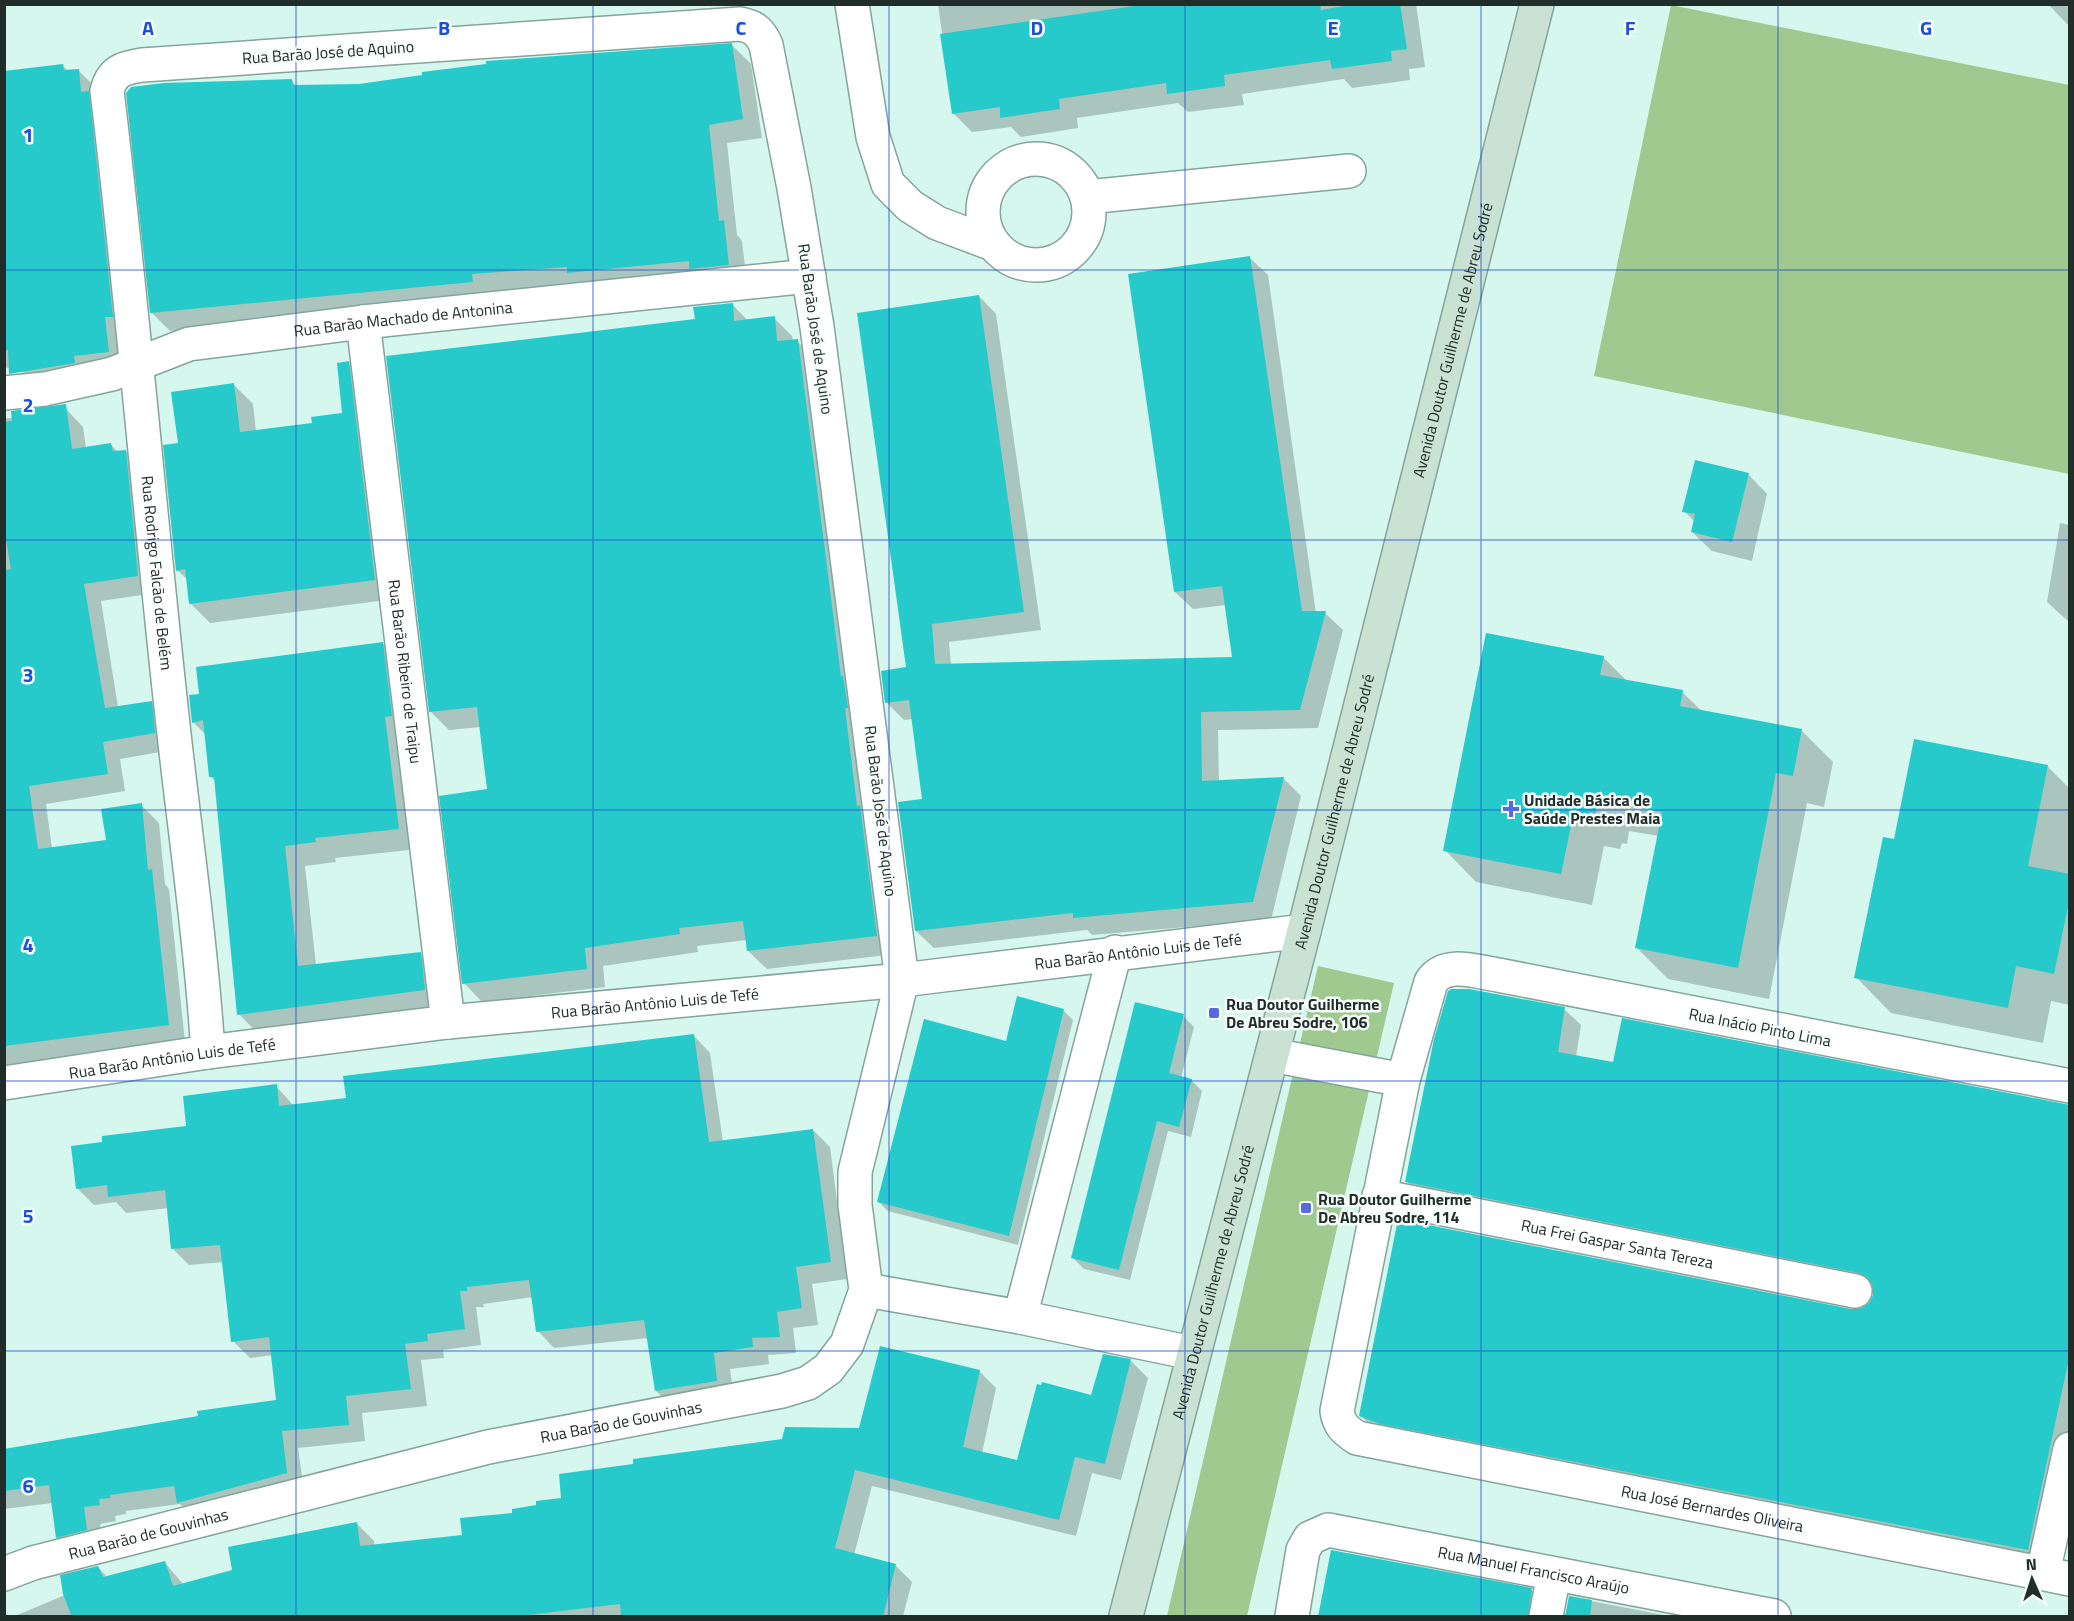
<svg xmlns="http://www.w3.org/2000/svg" width="2074" height="1621" font-family="'Titillium Web',sans-serif">
  <style>
    .green { fill: #9fc98e }
    .shadow { fill: #0003 }
    .building { fill: #26cacb }
    .lines { fill: none; stroke-linecap: round; stroke-linejoin: round }
    .street-casing { stroke: #85a49b; stroke-width: 36 }
    .secondary-casing { stroke: #85a49b; stroke-width: 36 }
    .street { stroke: #fff; stroke-width: 33 }
    .secondary { stroke: #c9e2d4; stroke-width: 33 }
    .grid { fill: none; stroke: #1d4ed8; stroke-width: 1.5; stroke-opacity: 0.55 }
    .poi-dot { fill: #5868df; stroke: #f7fdfb; stroke-width: 2 }
    .labels { text-anchor: middle; stroke-width: 5; stroke-linejoin: round; paint-order: stroke }
    .street-label { font-size: 16px; fill: #202d29; stroke: #f7fdfb }
    .poi-label { font-size: 16px; font-weight: bold; fill: #202d29; stroke: #f7fdfb; text-anchor: start }
    .grid-label { font-size: 20px; text-anchor: middle; font-weight: bold; fill: #1d4ed8; stroke: #f7fdfb; stroke-width: 5; stroke-linejoin: round; paint-order: stroke }
  </style>
  <rect width="100%" height="100%" fill="#d5f7ed"/>
  <!-- green -->
  <path class="green" d="M1671,5l398,80v389l-475,-98z
    M1318,966l76,17 -147,633h-80z"/>
  <!-- shadow -->
  <path class="shadow" d="M938,4h478l9,63 -16,2 1,11 -58,8 -8,-9 -102,15 2,11 -56,7 -10,-9 -101,15 1,10 -57,9 -10,-10 -39,5 -19,-19z
    M2048,4h22v20h-3z
    M732,45l19,19 11,74 -35,5 10,92 5,6 5,43 -256,16 -321,31 -18,-18 140,-232 5,6 62,-2z
    M63,66l5,5 10,-1 18,18 30,282 -99,6 -8,-9 -15,1v-295z
    M1250,258l18,17 48,338h9l18,17 -25,98 -100,2 1,52 64,-4 18,18 -30,124 -179,15 -5,-5 -153,18 -18,-17 7,-130 -10,-82 -9,1 -18,-18 22,-34 71,-372 17,18 45,316 -92,12 2,23 283,-7 -8,-53 -33,4 -18,-17z
    M732,304l16,17 26,-3 18,18 1,5h4l18,18 80,595 -128,15 -19,-18 -1,-11 -50,6 1,6 -95,14 2,21 -123,15 -18,-19 25,-193 -8,-63 -32,3 -18,-18 265,-391z
    M348,363l20,19 26,217 -184,24 -20,-20 -2,-23 -11,-10 2,-125 54,-61 20,20 3,27 58,-6 30,-10z
    M66,409l17,18 3,21 25,-3 7,7 8,-1 17,18 12,124 -54,8 17,106 33,-5 18,18 3,30 -52,9 5,32 -79,13 6,45 55,-8 34,-36 18,18 6,61 4,5 16,153 -181,23v-646z
    M1748,474l19,20 -15,67 -40,-10 -20,-19 3,-10 -11,-11z
    M2060,523l10,2v98l-23,-21z
    M382,643l21,21 15,185 -83,9 1,4 -31,4 11,99 104,-11 21,21 4,36 -186,24 -20,-21 -23,-232 -5,-5 -5,-42 -13,-13z
    M1603,657l24,24 55,11 20,19 100,20 31,31 -9,45 -17,-4 -38,196 -101,-20 -31,-31 22,-112 -30,-5 -2,13 -5,-1 -2,6 -16,-3 -12,59 -116,-23 -31,-32z
    M2047,766l23,23v216l-19,-4 -8,42 -152,-30 -35,-36 39,-136z
    M1564,1009l17,16 -5,32 38,6 456,43v342l-25,118 -667,-133 -17,-17 501,-106 9,-6 4,-8 -1,-8 -450,-90 -17,-16z
    M1063,1010l10,10 -55,225 -130,-34 -9,-9 128,-160z
    M1183,1016l11,11 -13,51 10,2 11,11 -11,46 -23,-6 -38,149 -46,-11 -12,-12z
    M694,1036l16,17 13,89 90,-12 17,17 17,132 -35,5 6,41 -25,3 3,25 -28,2 1,9 -39,5 4,29 -61,9 -17,-16 -8,-53 -94,10 -16,-17 -5,-34 -50,7 1,3h-8l5,38 -38,5 1,8 -23,2 6,46 -65,7 3,28 -67,7 6,42 -109,29 -15,-15 -54,7v3l-11,2 1,5 -16,3 3,23 -29,7 -17,-17 -4,-34 -49,6v-59l196,-32 77,-17 -4,-46 -23,3 -17,-17 -9,-79 -35,3 -17,-17 -4,-40 -42,5 -10,-11 -22,3 -17,-17 110,-61 89,-41 17,19 54,-6z
    M1104,1355l27,6 17,17 -27,102 -29,-7 -16,63 -204,-50 -18,69 41,10 17,17 -9,34h-888l50,-21 33,-28 10,11 57,-15 19,22 49,-13 124,-48 17,17v5l90,-9 50,-23 49,-14 297,-70 119,-59 17,17 -14,65 36,8 74,-65z
    M1531,1590l17,17 -1,9h-228z
    M1570,1597l99,19h-104z"/>
  <!-- building -->
  <path class="building" d="M1148,4h172l1,6 35,-6h44l7,45 -16,2 1,10 -60,8 -2,-9 -106,15 1,11 -58,8 -1,-11 -107,16 1,10 -60,9v-11l-48,7 -12,-80z
    M732,43l11,76 -34,6 10,96 5,-1 5,45 -40,4v-8l-122,12v-6l-95,7 1,8 -323,31 -24,-220 5,-6 33,-4 128,-4 1,6 66,-1 63,-9v-3l64,-8v-3z
    M63,64l1,6 15,-1 2,23 8,-1 24,226h-8l4,35 -35,4 1,7 -66,11 -1,-24h-4v-279z
    M1250,256l52,355h24l-26,99 -99,2 1,69 82,-4 -31,125 -180,16v-5l-158,18 -17,-129 24,-3 -13,-99 -24,3 -4,-32 25,-4 -49,-354 122,-18 45,317 -92,12 3,40 297,-7 -10,-71 -48,6 -46,-318z
    M733,303l1,18 41,-5 2,25 21,-2 43,337h2l5,32h-3l12,98 3,-1 17,131 -130,15 -4,-30 -64,7 1,6 -95,14 2,21 -125,15 -23,-188 48,-7 -5,-40 -5,-42 -48,5 -43,-356 309,-37 -2,-12z
    M349,361l26,219 -186,24 -4,-35 -9,2 -13,-126 15,-2 -7,-51 63,-9 6,49 72,-9 -1,-6 31,-4 -5,-50z
    M66,404l6,45 39,-6 2,8 13,-1 12,126 -54,8 21,124 47,-7 3,32 -52,9 5,32 -79,12 9,63 68,-9 -5,-31 41,-6 6,67 4,-1 17,156 -165,21v-476l7,-1 -7,-41v-106l8,-1 -1,-10z
    M1695,460l54,13 -17,69 -41,-10 4,-18 -13,-2z
    M1486,633l118,23 -4,19 83,15 -3,16 122,23 -9,47 -17,-3 -38,195 -103,-20 27,-136 -64,-12 -2,13 -6,-1 -1,6 -16,-2 -12,58 -118,-23z
    M383,642l9,74 -7,1 14,112 -84,9 1,4 -31,4 13,120 123,-14 4,38 -188,25 -23,-238h-5l-6,-57 -11,3 -3,-28 10,-1 -3,-27z
    M1914,739l134,26 -20,101 42,8v23l-16,77 -38,-8 -8,42 -154,-30 29,-141 11,2z
    M1451,989h18l96,18 -7,45 55,10 9,-44 448,87v249l-42,196 -648,-126 -21,-8 39,-197 453,90 11,-1 7,-5 4,-8 -1,-11 -5,-7 -8,-4 -454,-91 29,-143 14,-48z
    M1017,996l47,13 -55,227 -132,-34 47,-183 82,22z
    M1135,1002l49,12 -15,59 23,6 -13,48 -22,-6 -38,149 -48,-12z
    M694,1034l15,108 104,-13 18,133 -35,5 6,41 -25,4 3,25 -28,1 1,9 -39,6 3,28 -62,10 -11,-71 -108,12 -7,-52 -62,7v4h-7l5,38 -38,5 1,7 -23,3 6,45 -65,7 3,29 -67,6 5,42 -110,30 -3,-17 -64,9v3l-11,1 1,6 -16,2 3,23 -31,8 -7,-53 -45,6v-42l194,-33 -1,-5 79,-11 -7,-63 -38,5 -11,-97 -49,4 -6,-59 -57,7 -1,-12 -31,4 -5,-43 31,-4v-6l84,-10 -3,-30 94,-12 2,22 67,-8 -3,-22z
    M880,1346l100,24 -17,77 54,13 20,-76 4,1 1,-3 49,13 12,-41 28,5 -26,105 -30,-7 -16,63 -204,-50 -20,78 61,16 -13,53h-262l-1,-13 -109,13h-439l-9,-23 -3,-19 38,-9 5,11 62,-16 8,25 59,-16 -4,-23 129,-25 3,24 102,-11 -2,-17 52,-5v-4l24,-4v-4l25,-3 -2,-24 74,-10v-5l149,-20 3,-12 74,1z
    M1331,1550l201,38 -4,29h-210z
    M1569,1596l23,4 -2,17h-25z"/>
  <g class="lines">
    <!-- street casing -->
    <g class="street-casing">
      <g id="street">
        <path d="M852,4l21,133 15,47 22,22 27,17 56,21"/>
        <circle cx="1036" cy="212" r="53"/>
        <path d="M1087,197l262,-26"/>
        <path id="s1" d="M363,322l85,700"/>
        <path id="s2" d="M4,393l41,-4 67,-15 77,-30 174,-22 446,-46"/>
        <path d="M1272,1055l131,25"/>
        <path id="s3" d="M4,1083l204,-31 240,-30 454,-42 402,-49"/>
        <path id="s4" d="M2070,1086l-572,-111c-21,-3 -53,-15 -67,7l-28,98 -66,331c2,14 8,19 20,27l713,141"/>
        <path id="s5" d="M1379,1196l476,95"/>
        <path d="M866,1290l154,27 172,36"/>
        <path d="M1020,1317l95,-365"/>
        <path d="M2043,1573l27,-124"/>
        <path id="s6" d="M4,1574l29,-11 455,-116 294,-56 26,-8 20,-14 19,-25 19,-54 -11,-85v-33l47,-192 -85,-653 -23,-139 -28,-143c-6,-13 -11,-18 -26,-21l-598,41c-19,3 -30,6 -35,26 26,214 43,429 67,643 12,106 27,211 34,318"/>
        <path id="s7" d="M1292,1616l11,-66 7,-12 18,-8 446,86"/>
        <path d="M1546,1616l8,-42"/>
      </g>
    </g>
    <!-- secondary casing -->
    <g class="secondary-casing">
      <g id="secondary">
        <path id="s8" d="M1126,1616l178,-685 233,-927"/>
      </g>
    </g>
    <!-- street -->
    <use href="#street" class="street"/>
    <!-- secondary -->
    <use href="#secondary" class="secondary"/>
  </g>
  <!-- grid -->
  <path class="grid" d="M296,4v1612M593,4v1612M889,4v1612M1185,4v1612M1481,4v1612M1778,4v1612M4,270h2066M4,540h2066M4,810h2066M4,1081h2066M4,1351h2066"/>
  <!-- markers -->
  <g class="poi-dot">
    <path d="M1508 800h6v6h6v6h-6v6h-6v-6h-6v-6h6z"/>
    <rect x="1208" y="1007" width="12" height="12" rx="3"/>
    <rect x="1300" y="1202" width="12" height="12" rx="3"/>
  </g>
  <g class="labels">
    <!-- street labels -->
    <g class="street-label">
      <text transform="translate(328 52) rotate(-4)" y="6">Rua Barão José de Aquino</text>
      <text dy="6" stroke="none"><textPath href="#s2" startOffset="408">Rua Barão Machado de Antonina</textPath></text>
      <text transform="translate(816 329) rotate(82)" y="6">Rua Barão José de Aquino</text>
      <text dy="6" stroke="none"><textPath href="#s8" startOffset="1317">Avenida Doutor Guilherme de Abreu Sodré</textPath></text>
      <text dy="6" stroke="none"><textPath href="#s6" startOffset="3368">Rua Rodrigo Falcão de Belém</textPath></text>
      <text dy="6" stroke="none"><textPath href="#s1" startOffset="352">Rua Barão Ribeiro de Traipu</textPath></text>
      <text transform="translate(881 811) rotate(83)" y="6">Rua Barão José de Aquino</text>
      <text dy="6" stroke="none"><textPath href="#s8" startOffset="831">Avenida Doutor Guilherme de Abreu Sodré</textPath></text>
      <text dy="6" stroke="none"><textPath href="#s3" startOffset="1142">Rua Barão Antônio Luis de Tefé</textPath></text>
      <text dy="6" stroke="none"><textPath href="#s3" startOffset="656">Rua Barão Antônio Luis de Tefé</textPath></text>
      <text transform="translate(1760 1027) rotate(11)" y="6">Rua Inácio Pinto Lima</text>
      <text dy="6" stroke="none"><textPath href="#s3" startOffset="170">Rua Barão Antônio Luis de Tefé</textPath></text>
      <text dy="6" stroke="none"><textPath href="#s5" startOffset="243">Rua Frei Gaspar Santa Tereza</textPath></text>
      <text dy="6" stroke="none"><textPath href="#s8" startOffset="345">Avenida Doutor Guilherme de Abreu Sodré</textPath></text>
      <text dy="6" stroke="none"><textPath href="#s6" startOffset="636">Rua Barão de Gouvinhas</textPath></text>
      <text dy="6" stroke="none"><textPath href="#s4" startOffset="1491">Rua José Bernardes Oliveira</textPath></text>
      <text dy="6" stroke="none"><textPath href="#s6" startOffset="150">Rua Barão de Gouvinhas</textPath></text>
      <text dy="6" stroke="none"><textPath href="#s7" startOffset="310">Rua Manuel Francisco Araújo</textPath></text>
    </g>
    <!-- poi labels -->
    <g class="poi-label">
      <text x="1524" y="806">Unidade Básica de<tspan x="1524" dy="18">Saúde Prestes Maia</tspan></text>
      <text x="1226" y="1010">Rua Doutor Guilherme<tspan x="1226" dy="18">De Abreu Sodre, 106</tspan></text>
      <text x="1318" y="1205">Rua Doutor Guilherme<tspan x="1318" dy="18">De Abreu Sodre, 114</tspan></text>
    </g>
  </g>
  <g class="grid-label">
    <text x="148" y="35">A</text>
    <text x="444" y="35">B</text>
    <text x="741" y="35">C</text>
    <text x="1037" y="35">D</text>
    <text x="1333" y="35">E</text>
    <text x="1630" y="35">F</text>
    <text x="1926" y="35">G</text>
    <text x="28" y="142">1</text>
    <text x="28" y="412">2</text>
    <text x="28" y="682">3</text>
    <text x="28" y="952">4</text>
    <text x="28" y="1223">5</text>
    <text x="28" y="1493">6</text>
  </g>
  <!-- border -->
  <rect width="2074" height="1621" fill="none" stroke="#202d29" stroke-width="12"/>
  <!-- north arrow -->
  <g transform="translate(2032 1579) rotate(357)" stroke="#f7fdfb" stroke-width="4.5" paint-order="stroke">
  <path d="M0-4.5L10 22L0 15L-10 22Z" fill="#202d29"/>
  <text y="-9" font-size="16" font-weight="bold" text-anchor="middle" fill="#202d29">N</text>
  </g>
</svg>
